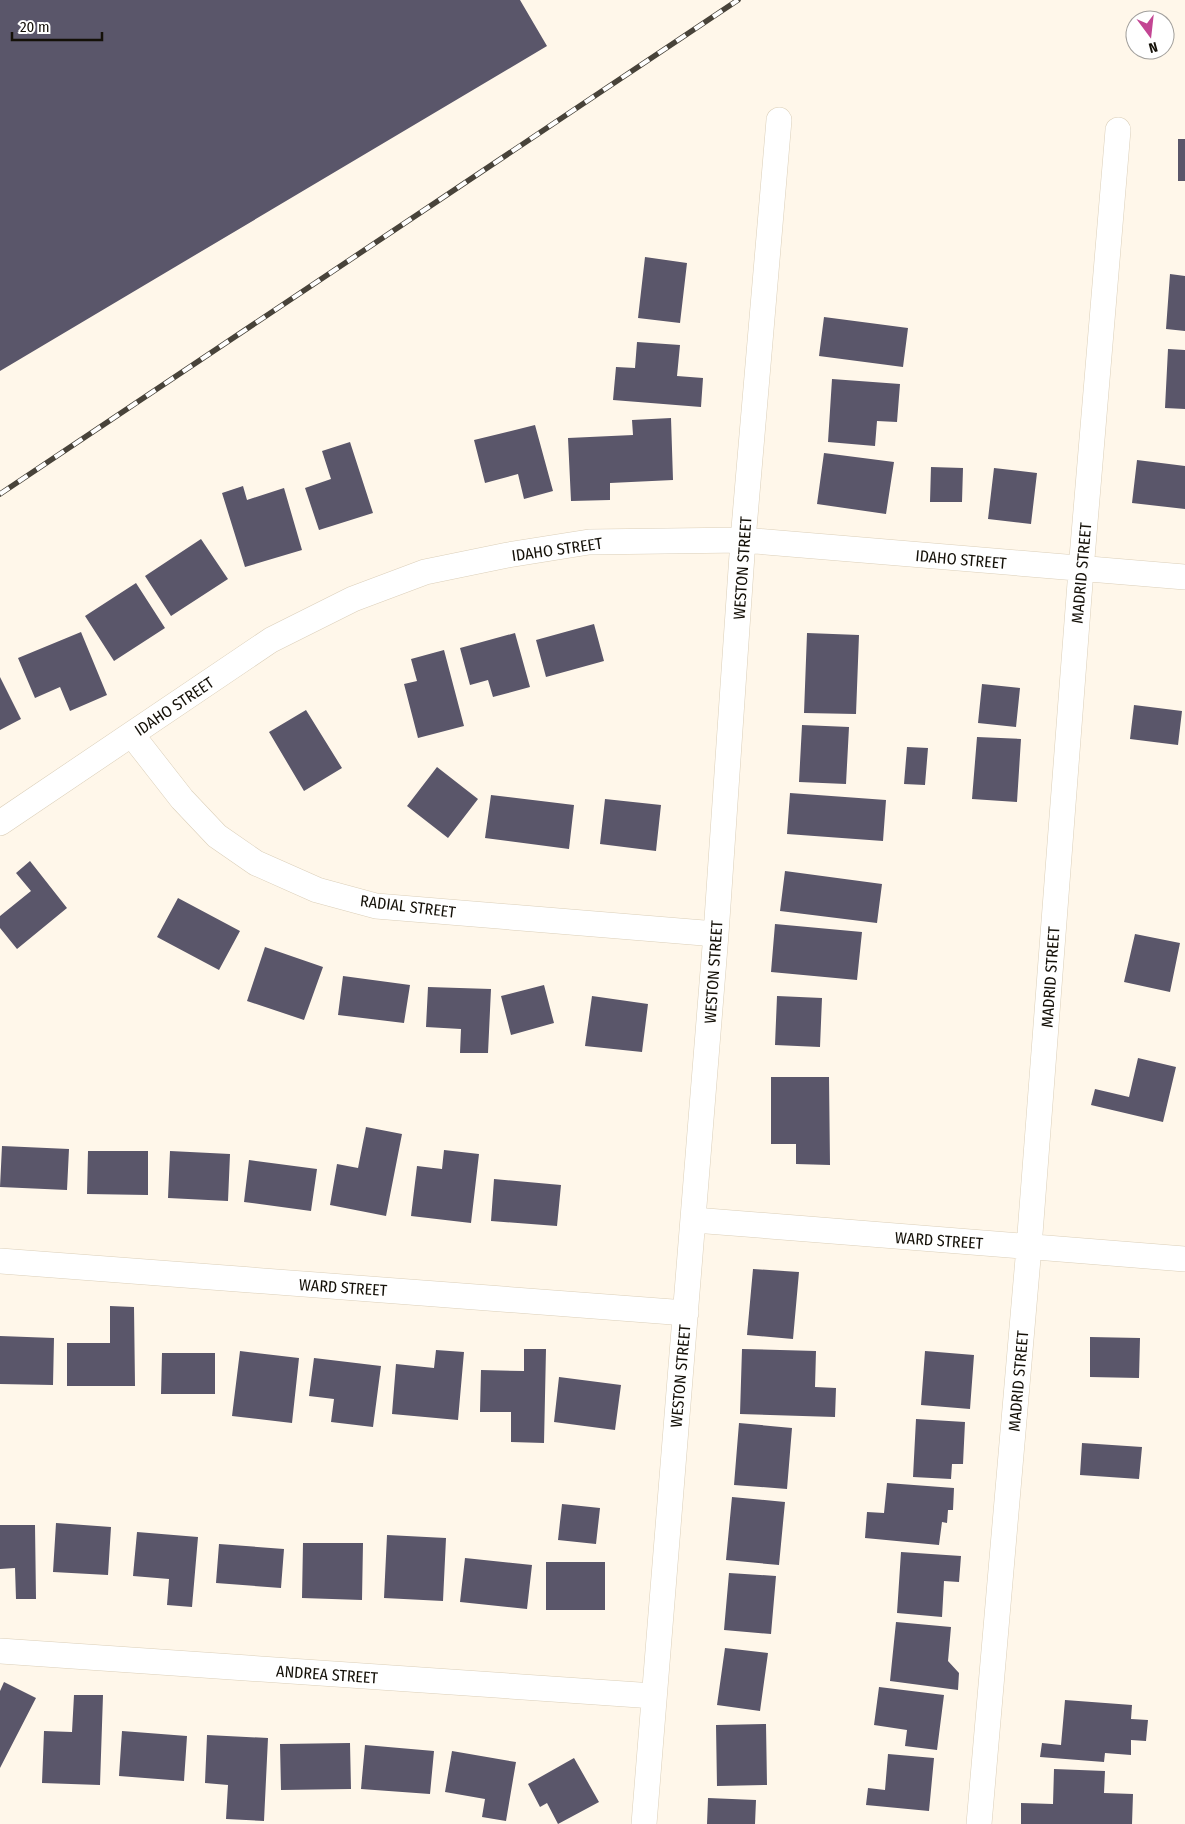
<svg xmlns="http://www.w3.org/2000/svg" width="1185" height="1824" font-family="'Fira Sans Condensed',sans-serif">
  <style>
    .building { fill: #5a566a }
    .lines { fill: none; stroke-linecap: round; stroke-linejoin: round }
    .street-casing { stroke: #dbcfb9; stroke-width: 26 }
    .street { stroke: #fff; stroke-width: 25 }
    .rail-casing { stroke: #48433a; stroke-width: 5.5 }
    .rail { stroke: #fff; stroke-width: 4; stroke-dasharray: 11; stroke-linecap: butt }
    .labels { text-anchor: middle; stroke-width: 5; stroke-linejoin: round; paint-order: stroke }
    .street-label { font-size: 16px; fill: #141008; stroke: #fff }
  </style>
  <rect width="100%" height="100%" fill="#fff7ea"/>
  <!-- building -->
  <path class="building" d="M0,0h520l27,46 -547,325z
    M1178,139h7v42h-7z
    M645,257l42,6 -7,60 -42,-5z
    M1170,274l15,2v55l-19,-2z
    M824,317l84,11 -5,39 -84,-11z
    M637,342l43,3 -3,31 26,2 -2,29 -88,-7 3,-33 19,1z
    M1168,349l17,1v59l-20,-1z
    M832,379l68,5 -3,38 -20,-1 -2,25 -47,-4z
    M671,418l2,62 -63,3v17l-39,1 -3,-63 65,-3 -1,-15z
    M535,425l18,66 -29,8 -6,-25 -33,9 -11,-43z
    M350,442l23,71 -54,17 -14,-42 26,-9 -9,-28z
    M824,453l70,9 -8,52 -69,-10z
    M1137,460l48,6v43l-53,-6z
    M931,467l32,1 -1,34h-32z
    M994,468l43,5 -6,51 -43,-5z
    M243,486l4,14 37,-12 18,62 -57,17 -23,-74z
    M201,539l27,40 -57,37 -26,-40z
    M136,583l29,45 -51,33 -29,-45z
    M594,624l10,37 -58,16 -10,-37z
    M81,632l26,63 -37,16 -10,-24 -25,11 -17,-40z
    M515,633l15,54 -37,10 -5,-17 -18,5 -10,-37z
    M807,633l52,2 -3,79 -52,-1z
    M444,650l20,76 -46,12 -14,-54 13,-3 -6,-22z
    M0,677l21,42 -21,11z
    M982,684l38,4 -4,39 -38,-4z
    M1134,705l48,6 -4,34 -48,-6z
    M306,710l36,58 -38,23 -35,-59z
    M802,725l47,2 -3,57 -47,-2z
    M977,737l44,2 -4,63 -45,-3z
    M907,747l21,1 -3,37 -21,-1z
    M437,767l41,32 -30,39 -41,-32z
    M790,793l96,7 -3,41 -96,-7z
    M491,795l83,10 -5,44 -84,-11z
    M605,799l56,6 -5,46 -56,-7z
    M30,861l37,47 -50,41 -17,-21v-12l31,-25 -15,-18z
    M785,871l97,13 -5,39 -97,-12z
    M178,898l62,33 -21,39 -62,-33z
    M775,924l87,8 -5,48 -86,-8z
    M1135,934l45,9 -10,49 -46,-10z
    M265,947l58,20 -19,53 -57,-19z
    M343,976l67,9 -6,38 -66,-8z
    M544,985l10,38 -43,12 -10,-39z
    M428,987l63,2 -3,64h-28l1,-24 -35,-2z
    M592,996l56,8 -6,48 -57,-6z
    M777,996l45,2 -2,49 -45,-2z
    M1138,1058l38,9 -13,55 -72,-17 4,-16 34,8z
    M771,1077h58l1,88 -34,-1v-20h-25z
    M366,1127l36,7 -16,82 -56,-11 7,-41 21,4z
    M2,1146l67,3 -2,41 -67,-3z
    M444,1150l35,4 -8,69 -60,-7 6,-50 25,3z
    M88,1151h60v44l-61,-1z
    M170,1151l60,3 -2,47 -60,-3z
    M249,1160l68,9 -6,42 -67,-9z
    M494,1179l67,6 -4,41 -66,-5z
    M753,1269l46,3 -6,67 -46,-4z
    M110,1306l24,1 1,79h-68v-43h43z
    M0,1336l54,2 -1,47 -53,-1z
    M1090,1337l50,1 -1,40 -49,-1z
    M524,1349h22l-2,94 -33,-1v-30h-31l1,-42 43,1z
    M742,1349l74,2 -1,36 21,1 -1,29 -95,-3z
    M436,1350l28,2 -6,68 -66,-6 4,-50 38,4z
    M240,1351l59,7 -7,65 -60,-7z
    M925,1351l49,4 -4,54 -49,-4z
    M162,1353h53v41h-54z
    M314,1358l67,8 -8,61 -42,-5 3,-23 -25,-3z
    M559,1377l62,8 -6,45 -61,-8z
    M916,1419l49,3 -2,42h-11l-1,15 -38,-2z
    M739,1423l53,5 -5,61 -53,-4z
    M1082,1443l60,4 -3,32 -59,-4z
    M887,1483l67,5 -1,22h-5l-1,13 -5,-1 -3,23 -74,-7 2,-26 17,1z
    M732,1497l53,5 -6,63 -53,-5z
    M562,1504l38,4 -4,36 -38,-4z
    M56,1523l55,4 -3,48 -55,-3z
    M0,1525h35l1,74h-20l-1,-31 -15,1z
    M137,1532l61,5 -6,70 -25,-2 2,-26 -36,-3z
    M387,1535l59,3 -3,63 -59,-3z
    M303,1543h60l-1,57 -60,-2z
    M219,1544l65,5 -3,39 -65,-5z
    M901,1552l60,4 -2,26 -15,-1 -2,36 -45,-4z
    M465,1558l67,7 -5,44 -67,-7z
    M546,1562h59v48h-59z
    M729,1573l47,3 -5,58 -47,-4z
    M896,1622l55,5 -3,34 11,12 -1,17 -68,-9z
    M725,1648l43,5 -8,58 -43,-6z
    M4,1682l32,16 -36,70v-77z
    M879,1687l65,8 -7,55 -32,-4 2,-16 -33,-5z
    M74,1695h29l-3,90 -58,-2 2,-52 28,1z
    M1065,1700l67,5 -1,14 17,1 -2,21 -15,-1v15l-26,-2 -1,9 -64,-5 2,-14 19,2z
    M766,1724l1,61 -50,1 -1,-61z
    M122,1731l65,5 -3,45 -65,-5z
    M207,1735l61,3 -4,83 -38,-2 2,-34 -23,-2z
    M350,1743l1,46 -70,1 -1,-46z
    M365,1745l69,6 -4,43 -69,-5z
    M452,1751l64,11 -10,59 -24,-4 3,-18 -40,-7z
    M888,1754l46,4 -5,53 -63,-6 2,-17 17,2z
    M574,1758l25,44 -41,22 -11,-21 -7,4 -12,-23z
    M1054,1769l51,2 -1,22 29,1 -1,30h-111v-21l32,1z
    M708,1798l48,2 -1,24h-48z"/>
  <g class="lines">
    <!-- street casing -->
    <g class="street-casing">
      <path id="street" d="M132,735l50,64 35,37 39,27 61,27 59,16 340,28
        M0,823l271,-183 82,-41 72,-27 83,-17 81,-13 154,-2 442,37
        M694,1220l491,39
        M0,1261l686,52
        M0,1651l654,45
        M644,1824l72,-890 27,-394 36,-420
        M979,1824l50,-577 52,-677 37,-440"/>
    </g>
    <!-- street -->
    <use href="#street" class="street"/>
    <!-- rail casing -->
    <g class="rail-casing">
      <path id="rail" d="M0,494l738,-494"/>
    </g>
    <!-- rail -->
    <use href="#rail" class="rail"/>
  </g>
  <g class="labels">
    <!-- street labels -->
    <g class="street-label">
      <text transform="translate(557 549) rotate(-8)" y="6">IDAHO STREET</text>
      <text transform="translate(961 559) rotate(5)" y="6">IDAHO STREET</text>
      <text transform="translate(742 568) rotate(-86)" y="6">WESTON STREET</text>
      <text transform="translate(1081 573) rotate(-85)" y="6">MADRID STREET</text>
      <text transform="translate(174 706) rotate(-34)" y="6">IDAHO STREET</text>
      <text transform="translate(408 906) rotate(7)" y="6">RADIAL STREET</text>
      <text transform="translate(713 972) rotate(-86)" y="6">WESTON STREET</text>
      <text transform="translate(1050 977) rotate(-86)" y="6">MADRID STREET</text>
      <text transform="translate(939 1240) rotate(4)" y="6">WARD STREET</text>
      <text transform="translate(343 1287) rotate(4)" y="6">WARD STREET</text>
      <text transform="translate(680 1376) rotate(-85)" y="6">WESTON STREET</text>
      <text transform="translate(1018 1381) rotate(-85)" y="6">MADRID STREET</text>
      <text transform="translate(327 1674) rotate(4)" y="6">ANDREA STREET</text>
    </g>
  </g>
  <!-- north arrow -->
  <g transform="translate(1150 35) rotate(165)"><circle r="24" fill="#ffffff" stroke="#a19f9c"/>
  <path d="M0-4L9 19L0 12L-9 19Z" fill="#c34593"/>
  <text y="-8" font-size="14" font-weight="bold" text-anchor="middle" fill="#141008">N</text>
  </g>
  <!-- scale -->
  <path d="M12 32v8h90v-8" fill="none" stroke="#141008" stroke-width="2.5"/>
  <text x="20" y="32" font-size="15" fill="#141008" stroke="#ffffff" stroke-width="4" paint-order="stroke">20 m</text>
</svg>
